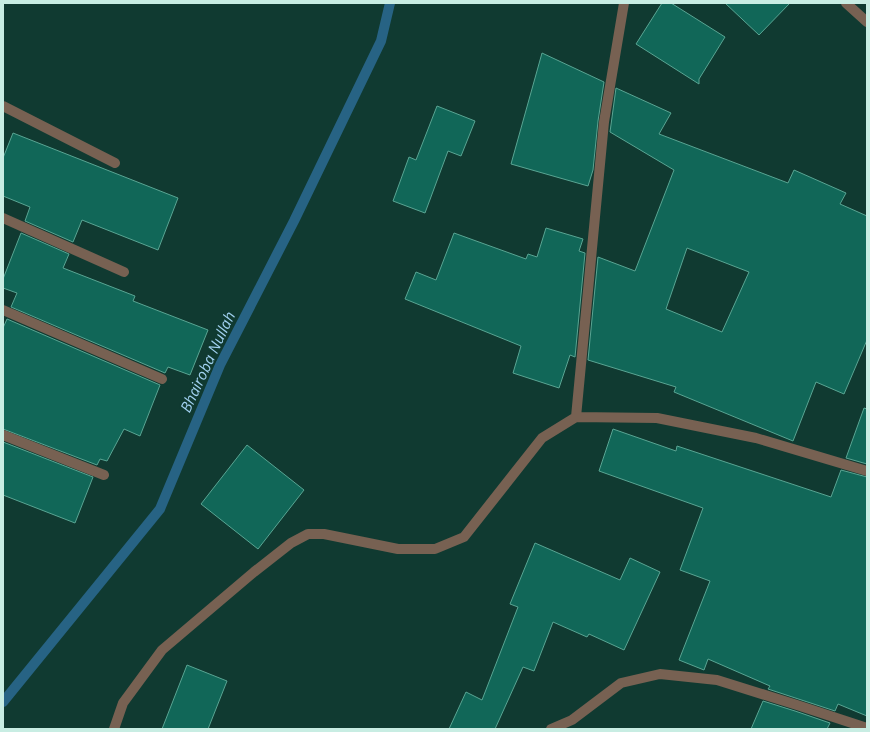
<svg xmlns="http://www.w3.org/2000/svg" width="870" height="732" font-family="'Open Sans',sans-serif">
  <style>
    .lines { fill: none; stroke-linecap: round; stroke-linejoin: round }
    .stream { stroke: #276384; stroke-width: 10 }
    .building { fill: #116758; stroke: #59a593; fill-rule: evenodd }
    .lane { stroke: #776152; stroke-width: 10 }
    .street { stroke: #776152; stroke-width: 10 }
    .labels { text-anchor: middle; stroke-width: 4; stroke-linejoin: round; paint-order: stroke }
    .water-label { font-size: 15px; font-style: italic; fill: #a1d1f0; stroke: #103a31 }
  </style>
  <rect width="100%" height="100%" fill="#103a31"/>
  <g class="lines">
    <!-- stream -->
    <path class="stream" d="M3,702l157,-193 60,-144 74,-144 87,-180 9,-38"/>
  </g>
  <!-- building -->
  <path class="building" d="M662,3h9l54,34 -26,42v5l-63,-40z
    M725,3h65l-31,32z
    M542,53l62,29 -6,39 -5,49 -5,16 -77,-22z
    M616,88l55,25 -12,21 129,49 6,-13 52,23 -6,11 27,12v124l-23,54 -28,-12 -23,59 -119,-49 2,-5 -88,-27 10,-103 37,14 39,-101 -64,-38zM687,248l62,24 -27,60 -56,-23z
    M437,106l38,15 -14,35 -13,-5 -23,62 -32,-12 16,-44 7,3z
    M13,133l165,65 -20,52 -76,-30 -9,22 -48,-21 5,-14 -27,-11v-38z
    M546,228l37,11 -4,12 6,2 -10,104 -5,-2 -11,33 -46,-15 8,-27 -116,-47 11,-27 20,8 18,-47 72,26 2,-5 9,3z
    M21,233l48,21 -6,14 72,28 -2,5 75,29 -18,45 -22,-8 -3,6 -154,-66 6,-14 -14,-5v-9z
    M7,319l153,66 -20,51 -16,-7 -17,32 -7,-2 -3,6 -94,-36v-101z
    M864,408l3,1v55l-21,-6z
    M613,429l63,22 1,-5 154,51 10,-27 26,7v239l-29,-12 -3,7 -67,-22 2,-3 -62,-27 -4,11 -25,-10 31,-79 -30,-11 23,-62 -104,-37z
    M3,442l90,35 -18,46 -72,-28z
    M247,445l57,45 -46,59 -57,-45z
    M535,543l85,37 10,-22 30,14 -36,78 -35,-16 -2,3 -34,-15 -19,49 -11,-4 -28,62h-46l17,-37 16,8 36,-93 -8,-3z
    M187,665l40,16 -19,48h-46z
    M763,701l32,10 35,12 -3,6h-76z"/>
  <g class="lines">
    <!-- lane -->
    <path class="lane" d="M3,106l112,57"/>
    <!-- street -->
    <path class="street" d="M846,3l21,19
      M3,218l121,54
      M3,310l159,69
      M576,417l28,-295 20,-119
      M3,435l101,40
      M114,729l9,-26 39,-53 92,-78 37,-29 17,-9h16l74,15h37l29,-12 78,-99 34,-21 81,1 99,20 111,33
      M551,729l21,-9 49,-37 39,-9 57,6 80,25 70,23"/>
  </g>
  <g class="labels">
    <!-- water labels -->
    <g class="water-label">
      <text transform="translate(208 362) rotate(-65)" y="5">Bhairoba Nullah</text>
    </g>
  </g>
  <!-- border -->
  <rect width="870" height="732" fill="none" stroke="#c8ede3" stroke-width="8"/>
</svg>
